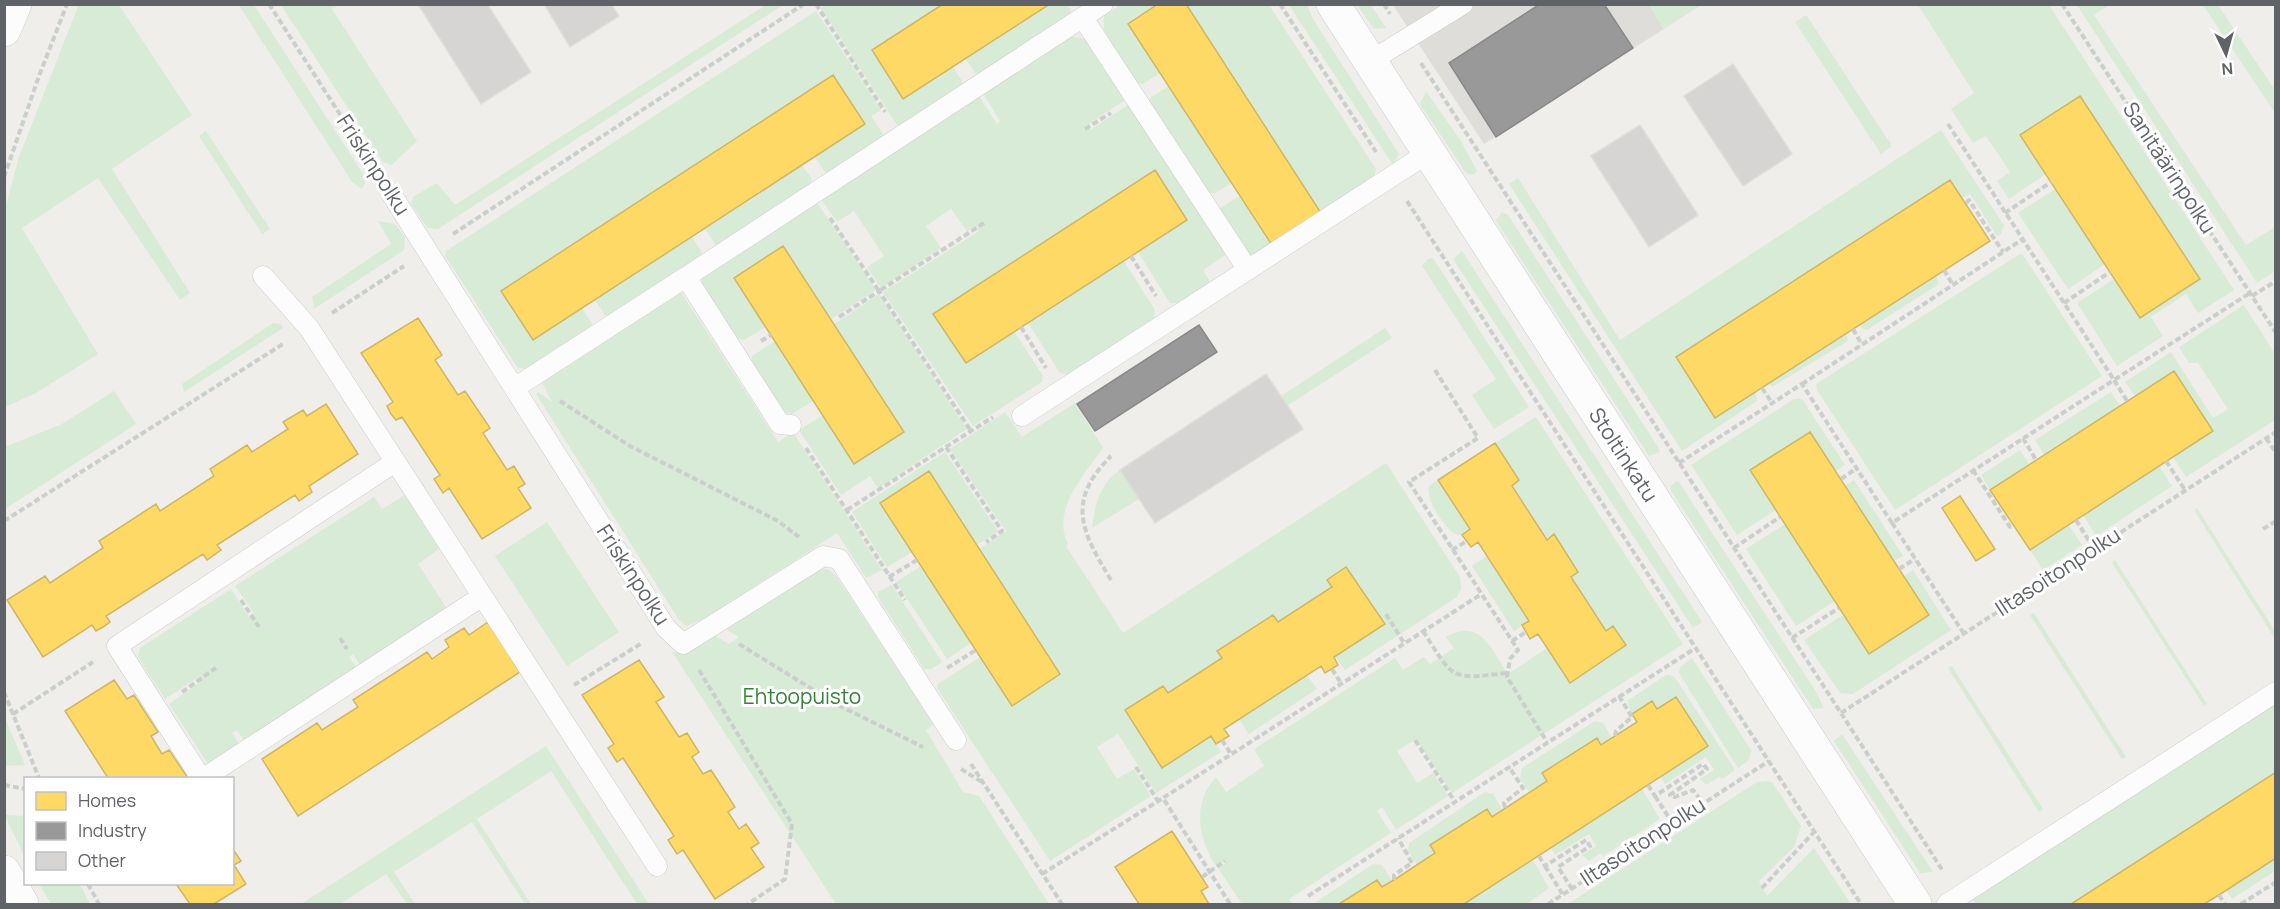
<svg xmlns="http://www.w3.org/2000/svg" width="2280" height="909" font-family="Manrope,sans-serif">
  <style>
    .industrial { fill: #dfddda }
    .green { fill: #d8ebd6 }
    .homes { fill: #ffd966; stroke: #cfb667; stroke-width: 1.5 }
    .industry { fill: #999; stroke: #88898a; stroke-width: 1.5 }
    .building { fill: #d6d5d3; stroke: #deddd9; stroke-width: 1.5 }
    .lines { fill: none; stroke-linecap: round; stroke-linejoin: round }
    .service-casing { stroke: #cbcccc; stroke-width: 21 }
    .minor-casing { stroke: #cbcccc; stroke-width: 34 }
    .tertiary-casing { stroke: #cbcccc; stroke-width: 34 }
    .path { stroke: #cacfcc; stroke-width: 4; stroke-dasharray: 6 3; stroke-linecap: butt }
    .service { stroke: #fdfcfc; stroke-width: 20 }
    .minor { stroke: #fdfcfc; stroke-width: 33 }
    .tertiary { stroke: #fdfcfc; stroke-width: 33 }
    .labels { text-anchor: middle; stroke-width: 6; stroke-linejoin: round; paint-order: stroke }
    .street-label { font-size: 21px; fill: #5f6368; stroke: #fff }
    .park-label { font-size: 21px; fill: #348238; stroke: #fff }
  </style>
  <rect width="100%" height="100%" fill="#efeeea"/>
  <!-- industrial -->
  <path class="industrial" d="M1393,5h308l-217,139z"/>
  <!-- green -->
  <path class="green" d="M79,4l40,1 73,110 -80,54 78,124 -10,7 -82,-122 -76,50 76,126 -62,39 -31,14v-198l14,-52z
    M767,4l16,1 -345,224 -10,-1 -17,-24 2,-7 24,-14 18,22z
    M826,4l117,1 -71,45 31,49 50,-32 9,14v6l-63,41 -78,-120z
    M239,5h15l113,175 -5,9 -10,-7z
    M281,5h58l-7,4 85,132 -25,24 -9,-3z
    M1050,5h17l4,5 -1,5 -90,59 -5,-1 -9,-14z
    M1120,5h38l2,68 -17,11 -6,-1 -33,-52v-15z
    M1186,5h83l107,164 -2,9 -53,35z
    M1289,5h18l6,14 86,135 -6,11z
    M1357,5h14l15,23 -12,1z
    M1649,5h52l-38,24z
    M1918,5h131l185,285 -36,23 -12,-19 -35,23 12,19 -46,30 -40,-63 37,-24 26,39 60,-40 -120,-182 -60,39 26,39 -37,25 -12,-18 13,-9 -24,-36 -13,7 -22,-34 23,-16z
    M2077,5h32l-15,10 152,230 29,-18v44l-18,12z
    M2203,5h15l57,85v23z
    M816,11l65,99 -10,6 14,21 -56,36 -4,-1 -10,-15 50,-33 -32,-48 -332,215 32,49 49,-32 10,16 -2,5 -62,40 -10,-1 -73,-112 1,-5z
    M1804,16h3l85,130 -11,8 -86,-132z
    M1071,36l17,4 36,61 -37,24 3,5 38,-25 99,149 -24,16 8,14 -30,19h-11l-32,-51 49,-32 -32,-49 -221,144 32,48 48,-32 29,45 -1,6 -69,44 -90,-134 96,-61 -3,-5 -9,5 -16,-22 -25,17 15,22 -60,40 -14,-21 17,-11 -30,-45 -17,11 -16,-23 158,-103 18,28 3,-3 -17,-28z
    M1169,86l63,97 -17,10 -8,-1 -58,-90 1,-4z
    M1426,91l35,50 16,30 -3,4 -8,-2 -46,-69z
    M1941,130l63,95 -3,9 -4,2 -27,-42 -7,4 -13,-18 -194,212 1,9 -75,50 -173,-267 9,-6 102,162z
    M206,131l64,98 -8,5 -63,-98z
    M802,166l10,12 -2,7 -94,60 -11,-16z
    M2055,189l50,75 -37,25 -50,-76z
    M1240,196l32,49 -18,10 -5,-1 -29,-42v-4z
    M816,201l60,89 -45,29 -48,-73 -49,32 32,49 -22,13 -8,-2 -34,-53v-8z
    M1502,212l6,3 150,232 2,5 -11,4 -153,-235z
    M378,221l17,3 10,13 -1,13 -90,59 -2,-12 79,-53z
    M692,237l10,15 -3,5 -89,58h-5l-10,-15z
    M1462,251l240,371 -9,6 -240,-369z
    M2020,254l3,1 79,121 -207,134 -78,-120 -1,-6z
    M1433,258l96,149 -35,22 -22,-34 24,-16 -74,-113 6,-7z
    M1124,261l31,49 -1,10 -86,55 -8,-2 -32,-50z
    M1936,275l3,9 -72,46 -5,-2 -2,-4z
    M681,292l97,150 15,-10 89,138 -16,8 -29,-45 -131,85 -20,8 -7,-6 -143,-226 2,-2 14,10 -10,-20z
    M879,294l88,135 -89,59 -8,-12 -29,19 -42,-65 24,-15 32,49 49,-32 -70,-108z
    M2244,305l31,49v66l-89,57 -13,-20 40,-26 -39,-60 -39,25 -10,-14 46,-30 42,66 15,-9 -30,-46h-9l-10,-16z
    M273,323l7,1 3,4 -99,64 -2,-8z
    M1385,328l7,10 -105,68 -6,-10z
    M1846,333l2,8 -76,46 -3,-4z
    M775,341l38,60 -21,13 -8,-2 -33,-49 1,-7z
    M114,391l22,33 -131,85v-62l57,-23z
    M2111,392l9,14 -76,49 -9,-15z
    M1794,399h8l43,66 -9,6 -26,-39 -60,38 26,40 -39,25 -46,-70z
    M1075,403l28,45c-19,27 -52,62 -35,96l-2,2 57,87 263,-170 74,114 1,12 -4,8 -112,73 -10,-14 49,-32 -38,-57 -19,12 5,8 -54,35 -6,-7 -55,35 5,8 -54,35 -5,-7 -37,24 36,58 49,-32 10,16 -65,41 -38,-59 -21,13 20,32 17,-10 17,27 -101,65 -113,-173 1,-4 42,-27 32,48 48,-31 -81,-125 27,-18 -56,-82 55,-37 17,25z
    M1536,417l147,227 -231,149 -36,-54 -19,12 20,32 16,-10 15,23 -52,34 -14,-23 -5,4 14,22 -102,66 3,5h-50l-24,-36 8,-5 -1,-2 -10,4c-17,-27 -23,-62 1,-88l10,15 38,-26 -10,-17 141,-91 8,12 21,-13 6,7 24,-16 -8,-11c35,-19 45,12 62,37l39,-26 23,35 56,-38 -12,-19 -8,5 -35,-54 7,-6 -24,-36 -7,5 -35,-54 7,-6 -24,-37z
    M2020,450l9,14 -39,26 -9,-15z
    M945,452l53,79 -21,14 -48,-74 -49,31 32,50 -25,15 -35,-55z
    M2159,466l13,20 -76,50 -13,-21z
    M1120,470l19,29 -47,29c3,-23 7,-44 28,-58z
    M1438,480l32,49 -10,6c-13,0 -35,-37 -31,-49z
    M1854,480l49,76 -9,5 -49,-75z
    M1678,481l137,209 9,18 -11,1 -142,-218v-6z
    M405,495l34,54 -21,15 28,43 -1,6 -83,55 -9,-14 -4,3 9,13 -114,71 -7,-11 -5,3 9,14 -31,20 -41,-63 31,-22 -3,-4 -32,21 -27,-42 2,-9 91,-59 18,28 5,-4 -19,-27 139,-89 8,12z
    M2197,508l78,123v8l-81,-129z
    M547,522l72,110 -52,34 -72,-110z
    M1785,524l50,77 -39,25 -50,-77z
    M2069,525l13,20 -39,25 -13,-20z
    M1487,556l42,65 -15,10 -42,-65z
    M2115,560l92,144 -3,2 -92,-143z
    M921,566l50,77 -24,16 -51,-77z
    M828,569l9,8 97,148 -8,5 37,62 16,4 70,108h-213l-164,-252 12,2 31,-18 14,8 10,-7 -13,-8 90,-59z
    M1913,570l38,60 -98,64 -13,-1 -36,-53 39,-25 26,39 60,-39 -25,-39z
    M892,585l50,77 -11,7h-7l-46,-72v-5z
    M2034,613l92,144 -4,2 -92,-144z
    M1692,658l59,92 -2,10 -11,8 -59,-95 1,-6z
    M1952,666l91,143 -4,3 -91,-144z
    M1307,675l10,14 -68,45 -10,-16z
    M1666,675l8,1 61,94 -13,9 -3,-2 -13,8 -6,-6 14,-9 -8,-13 -41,27 -4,-7 47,-31 -32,-49 -19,12 -5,-7 -20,12 -5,-13z
    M2275,703v69l-204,132h-95l-4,-6z
    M5,718l20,47 -20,1z
    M1595,721l8,2 9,15 -11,7 -4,-7 -55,35 5,8 -18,11 -9,-13 2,-11z
    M1842,734l91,138 -13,1 -86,-132z
    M546,746l103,158h-12l-86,-133 -74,48 54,85h-6l-53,-82 -78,50 21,32h-8l-21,-30 -46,30h-39z
    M1766,781l6,1 29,44 -7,21 -35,34 8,15 47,-48 37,56h-283l189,-122z
    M1642,789l18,30 -57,37 -2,-3 -12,8 -7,-6 14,-9 -7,-12 -34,21 -4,-7z
    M1485,792l8,2 9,15 -10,8 -5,-7 -70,55 -9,-14 1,-8z
    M5,815l20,1v41l-20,-41z
    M2275,858v13l-43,28 -6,-9z
    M1533,860l16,28 -22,16h-63z
    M1373,864l9,1 10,16 -10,6 -6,-7 -36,24h-23l-1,-2z
    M39,884h41l10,20h-39z"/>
  <!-- homes -->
  <path class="homes" d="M943,4h107l-147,95 -31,-49z
    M1158,4h28l135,209 -49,32 -144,-221z
    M833,75l32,49 -332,216 -32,-49z
    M2080,96l120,183 -60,39 -120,-183z
    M1155,170l32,50 -221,143 -33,-49z
    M1950,180l40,61 -275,177 -39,-61z
    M783,246l121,186 -50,32 -120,-186z
    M418,318l24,37 -7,5 23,35 7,-4 25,37 -7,5 24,37 7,-4 11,18 -7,4 13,20 -49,31 -33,-51 -6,5 -9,-14 6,-4 -38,-58 -6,3 -5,-6 -4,-8 6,-4 -32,-49z
    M2174,371l39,60 -183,119 -40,-60z
    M326,404l32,50 -49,32 3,6 -13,9 -4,-6 -78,50 4,5 -14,10 -4,-6 -97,62 4,6 -7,5 -7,4 -4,-6 -49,32 -36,-57 38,-24 5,7 53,-35 -4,-7 57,-37 4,7 54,-35 -4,-7 37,-24 5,7 36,-23 -5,-7 20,-12 4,6z
    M1810,432l119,183 -60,39 -119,-184z
    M1495,443l24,37 -7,6 35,54 7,-6 24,38 -7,5 35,54 7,-5 13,19 -56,38 -32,-49 -8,5 -8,-14 7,-4 -51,-79 -7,5 -9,-12 8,-6 -32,-49z
    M929,471l131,203 -48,32 -132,-203z
    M1960,496l35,53 -19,12 -34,-53z
    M1346,567l39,57 -51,33 4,8 -13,8 -4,-7 -97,63 5,7 -13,8 -5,-8 -49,32 -37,-58 38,-24 5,7 54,-35 -5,-7 56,-36 5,7 54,-35 -5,-7z
    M488,622l32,50 -222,144 -36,-57 55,-36 5,7 36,-23 -5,-7 74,-48 5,7 17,-12 -4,-7 19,-12 5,7z
    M639,660l25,37 -8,5 23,35 8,-4 12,19 -7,5 11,17 8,-4 24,37 -7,5 11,17 7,-5 13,19 -8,5 13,19 -49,32 -32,-49 -6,4 -9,-14 6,-4 -51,-78 -6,4 -9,-14 6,-4 -32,-49z
    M114,680l13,19 7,-4 24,37 -7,4 11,18 7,-4 19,28h-80l-43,-67z
    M1676,697l32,49 -244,158h-125l38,-24 5,7 12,-7 41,-27 -5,-8 57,-36 5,8 55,-36 -5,-8 55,-35 4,7 36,-23 -5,-8 20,-13 5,8z
    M2276,772v86l-57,37 -15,9h-133z
    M1172,831l36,56 -7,4 8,13h-70l-24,-37z
    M232,848l9,13 -7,4 12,19 -32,20h-24l-14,-20h56z"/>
  <!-- industry -->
  <path class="industry" d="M1540,4h64l29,44 -137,89 -47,-74z
    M1199,325l18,27 -122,79 -18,-27z"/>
  <!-- building -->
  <path class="building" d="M418,4h69l44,68 -50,32z
    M544,4h67l8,12 -49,31z
    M1733,64l59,90 -49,32 -59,-90z
    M1640,125l58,90 -49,32 -58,-91z
    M1266,374l37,55 -148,94 -35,-53z"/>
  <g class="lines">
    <!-- service casing -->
    <g class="service-casing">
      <path id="service" d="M1083,18l165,252
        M1369,62l94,-58
        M392,195l274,433 17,16 140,-88 16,3 117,181
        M263,276l46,52 348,538
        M686,277l417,-273
        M516,387l170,-110 94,147 11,1
        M1022,416l406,-263
        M201,778l-84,-132 278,-184
        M204,778l277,-181
        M1947,904l329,-212"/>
    </g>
    <!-- minor casing -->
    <g class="minor-casing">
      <path id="minor" d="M1333,4l582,900"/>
    </g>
    <!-- tertiary casing -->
    <g class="tertiary-casing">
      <path id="tertiary" d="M4,30l11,-26
        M4,872l18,32"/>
    </g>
    <!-- path -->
    <path class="path" d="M269,4l108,168
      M816,4l69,108
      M1280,4l96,148
      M1384,4l6,10
      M2062,4l214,329
      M1421,63l522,808
      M1948,124l166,256 136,-87
      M1085,129l26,-16
      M4,177l35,-101 28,-72
      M1407,201l454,703
      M1966,203l3,-3 34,52
      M2005,213l46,-31
      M830,218l49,73 105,-68
      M453,234l351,-230
      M1131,256l25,40
      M1944,270l9,15
      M2252,296l24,-15
      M2064,303l46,-31
      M332,313l72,-47
      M839,317l40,-26 92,140
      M1021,327l25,41
      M1853,329l9,16
      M761,341l10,-6
      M1435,370l43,68 -69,44 109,168 -8,9 -3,18 40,65
      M1802,384l221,-145
      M1762,388l10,15
      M560,401l70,45 148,75 21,16
      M2023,438l13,22
      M2266,438l10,15
      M946,447l56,84 -16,11
      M806,448l99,152
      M2166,461l19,29
      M1679,463l123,-79 90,139 222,-143 13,21
      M1973,470l37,57 3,-2
      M1841,479l16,-11
      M847,510l146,-93
      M2076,520l18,29
      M4,521l279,-177
      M1892,523l72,111
      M2263,529l13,-8
      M1734,548l46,-31
      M1452,550l15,-9
      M1899,569l16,-10
      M889,577l28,-17
      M1111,580c-29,-48 -46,-78 0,-124
      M241,600l18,27
      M1386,614l18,29
      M1423,631c31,48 26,49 84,42
      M340,638l7,11
      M1792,638l47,-30
      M1512,641l14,-9
      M739,644l99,61 85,42
      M947,668l29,-18
      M1332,669l9,14
      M699,670l93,154 -7,55 -37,25
      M574,685l68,-42
      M4,692l35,86
      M182,692l34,-24
      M1841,713l435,-281
      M13,714l80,-52
      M1615,736l1,-5 16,-14 -13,-21
      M1222,740l9,14
      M1415,740l40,62
      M971,764l91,140
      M1136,767l22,34
      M961,769l21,13
      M4,785l22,4
      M1648,785l7,11 48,-32 4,5 -37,26 5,2 18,-7 10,13
      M1655,796l18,28
      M1505,808l-1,-5 19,-15 -14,-21
      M1539,856l6,10 41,-26 4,6 -32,21 14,22
      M1545,866l18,29
      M1042,874l121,-76
      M1202,877l23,-16
      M1394,880v-5l18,-12 -14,-25
      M88,884l11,20
      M1762,888l52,-56
      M2219,895l6,9
      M1308,896l386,-247
      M1230,904l-67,-106 317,-203
      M1548,904l221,-143
      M2241,904l35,-22"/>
    <!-- service -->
    <use href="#service" class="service"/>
    <!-- minor -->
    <use href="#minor" class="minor"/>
    <!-- tertiary -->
    <use href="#tertiary" class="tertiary"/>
  </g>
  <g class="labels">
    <!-- street labels -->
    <g class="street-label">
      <text transform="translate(373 165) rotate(57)" y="7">Friskinpolku</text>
      <text transform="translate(2169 168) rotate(57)" y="7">Sanitäärinpolku</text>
      <text transform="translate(1623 455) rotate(57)" y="7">Stoltinkatu</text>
      <text transform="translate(2058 572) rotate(-33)" y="7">Iltasoitonpolku</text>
      <text transform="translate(633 575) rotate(57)" y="7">Friskinpolku</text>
      <text transform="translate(1643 842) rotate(-33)" y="7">Iltasoitonpolku</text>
    </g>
    <!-- park labels -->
    <g class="park-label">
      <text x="802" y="704">Ehtoopuisto</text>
    </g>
  </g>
  <!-- border -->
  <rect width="2280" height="909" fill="none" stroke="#5f6368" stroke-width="12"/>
  <!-- legend -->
  <rect x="24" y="777" width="210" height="108" fill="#ffffff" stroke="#bfc1c3" stroke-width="1.5"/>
  <rect x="36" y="792" width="30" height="18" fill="#ffd966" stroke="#bfc1c3" stroke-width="1.5"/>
  <text x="78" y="807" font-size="18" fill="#5f6368">Homes</text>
  <rect x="36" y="822" width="30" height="18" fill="#999999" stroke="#bfc1c3" stroke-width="1.5"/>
  <text x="78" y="837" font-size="18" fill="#5f6368">Industry</text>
  <rect x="36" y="852" width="30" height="18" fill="#d6d5d3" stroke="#bfc1c3" stroke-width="1.5"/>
  <text x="78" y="867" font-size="18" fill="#5f6368">Other</text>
  <!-- north arrow -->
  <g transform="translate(2226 54) rotate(175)" stroke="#ffffff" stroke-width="4.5" paint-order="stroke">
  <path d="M0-4.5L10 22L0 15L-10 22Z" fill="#5f6368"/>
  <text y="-9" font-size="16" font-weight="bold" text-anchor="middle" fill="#5f6368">N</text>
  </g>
</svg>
